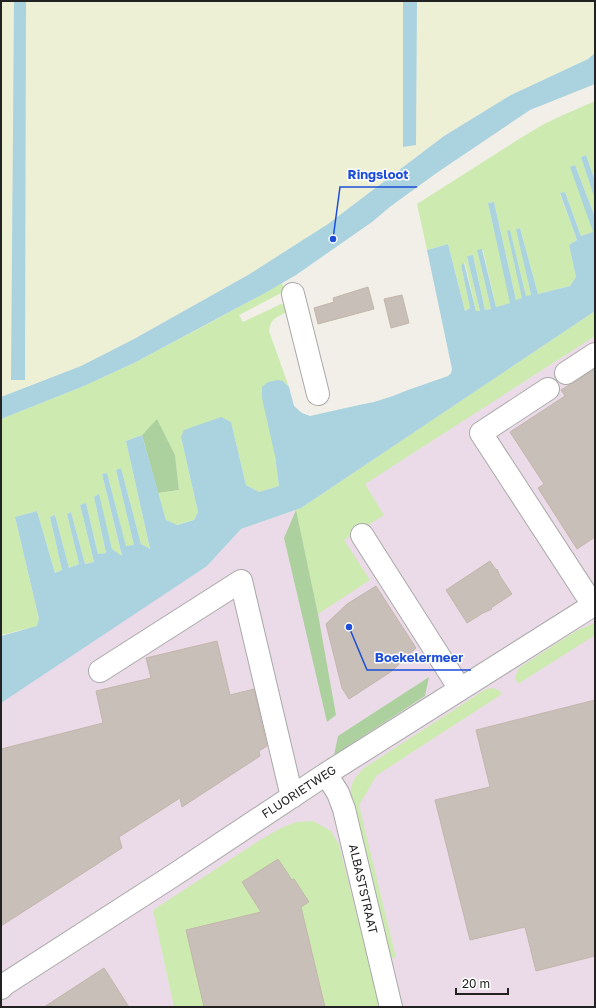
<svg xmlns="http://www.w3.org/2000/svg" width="596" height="1008" font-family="'Golos Text',sans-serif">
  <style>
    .industrial { fill: #ebdbe8 }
    .farmland { fill: #eef0d5 }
    .grass { fill: #cdebb0 }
    .forest { fill: #add19e }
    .water { fill: #aad3df }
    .building { fill: #c7bfb8; stroke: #c4b6ab }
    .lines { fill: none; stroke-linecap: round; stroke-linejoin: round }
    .minor-casing { stroke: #a9a9a9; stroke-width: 24 }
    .minor { stroke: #fff; stroke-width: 22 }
    .labels { text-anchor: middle; stroke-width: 3; stroke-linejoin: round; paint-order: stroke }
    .street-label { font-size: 12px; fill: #222; stroke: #fff }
    .leader { fill: none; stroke: #1d4ed8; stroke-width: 1.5 }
    .callout-dot { fill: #1d4ed8; stroke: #fff; stroke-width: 1.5 }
    .callout-label { font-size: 13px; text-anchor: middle; font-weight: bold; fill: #1d4ed8; stroke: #fff; stroke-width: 3; stroke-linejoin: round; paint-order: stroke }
  </style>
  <rect width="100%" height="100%" fill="#f2efe9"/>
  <!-- industrial -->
  <path class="industrial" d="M595,311v696h-594v-319l206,-122 34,-37 60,-21z"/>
  <!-- farmland -->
  <path class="farmland" d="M1,1h13l-2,379h13l1,-379h377v146l13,-2 1,-144h178v52l-7,6 -77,36 -67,41 -116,88 -80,51 -114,64 -53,27 -80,31z"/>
  <!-- grass -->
  <path class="grass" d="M595,101v80l-9,-26 -5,2 14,43v17l-20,-52 -4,2 23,65 -13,4 -16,-44 -5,2 17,46 -8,5 7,32 -6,9 -32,8 -18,-66h-3l14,68h-5l-16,-65h-3l16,67 -7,2 -22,-98 -6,1 23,100 -15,4 -13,-57h-6l14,59 -6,1 -12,-55 -6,1 13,55h-4l-11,-48 -4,2 9,43 -5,3 -17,-67 -21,6 -10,-46 102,-65 25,-15 17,-8z
    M282,283l3,8 -46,24 4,7 38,-18 4,1 4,6c-11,6 -18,6 -20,20l20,56 -6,-6 -8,75 4,30 -20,6 -13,-7 -15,-62 -50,14 17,75 -4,8 -18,5 -10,-5 -8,-27 21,-3 -4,-35 -18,-35 -15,15 -16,6 24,109 -9,-6 -20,-76 -5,2 18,75 -8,2 -19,-74 -5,1 20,83 -10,-8 -14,-54 -4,2 12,56 -8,1 -12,-51 -6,2 14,57 -9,2 -14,-52 -4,2 12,50 -10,4 -14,-53 -5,2 12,53 -7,3 -18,-62 -22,6 24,102 -1,7 -37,9v-216l83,-33 50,-23 83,-44z
    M595,311v25l-230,148 19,31 -40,25 26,40 -52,34 -22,-104 5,-2z
    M595,623v12l-77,49 -3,-7 4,-9 46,-30 15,-9z
    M493,688l7,3 2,3 -125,81 -18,30 37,153h-5l-2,-2 -38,-157c-2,-14 3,-21 13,-31l122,-79z
    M313,821l18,10 8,14 41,162h-206l-21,-97 104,-68 22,-13 17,-7z"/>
  <!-- forest -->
  <path class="forest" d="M157,419l18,36 4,35 -21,3 -16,-58z
    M296,510l22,104 18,101 -9,7 -43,-184z
    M429,677l-4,19 -91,59 4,-19z"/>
  <!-- water -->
  <path class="water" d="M14,1h12l-1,379h-14z
    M403,1h14l-1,144 -13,2z
    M595,53v31l-65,26 -92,62 -47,34 -19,16 -76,53 -31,18 -131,70 -50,23 -83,33v-22l80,-31 53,-27 114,-64 80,-51 116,-88 67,-41 77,-36z
    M586,155l9,26v19l-14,-43z
    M575,165l20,52v94l-294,197 -60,21 -34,37 -206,137v-67l36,-10 2,-7 -24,-102 22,-6 18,62 7,-3 -12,-53 5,-2 14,53 10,-4 -12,-50 4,-2 14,52 9,-2 -14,-57 6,-2 12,51 8,-1 -12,-56 5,-3 13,55 10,7 -20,-82 5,-1 19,73 8,-1 -18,-75 5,-2 20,76 9,5 -24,-108 16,-6 24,85 11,5 17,-5 4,-8 -17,-75 3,-7 37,-13 10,5 15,63 13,7 20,-6 -4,-30 -13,-58v-11l6,-5 10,-2 5,1 6,6 5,19 8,7 8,3 49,-11 15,-3 19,-6 15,-6 40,-14 3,-3 1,-4 -25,-119 21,-6 17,67 5,-3 -9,-43 3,-2 12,48h4l-13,-55 6,-1 12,55 6,-1 -14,-59 5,-1 14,58 14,-4 -22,-100 6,-1 22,98 6,-2 -15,-67 3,-1 16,66 5,-1 -15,-66 4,-1 18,66 32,-8 6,-9 -7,-32 8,-5 -17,-47 5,-1 16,44 12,-4 -23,-65z"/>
  <!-- building -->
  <path class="building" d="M368,287l6,22 -56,15 -4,-16 20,-6 -1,-4z
    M402,295l7,28 -18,5 -7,-29z
    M595,369v168l-18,12 -39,-61 6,-4 -34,-52 55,-36 -4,-6z
    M490,561l6,9 1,-1 3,7 12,18 -21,14 1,1 -9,4 -16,10 -21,-33z
    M376,586l40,62 -24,23 -43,28 -7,-11 -16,-64 21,-20z
    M217,641l13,54 24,-6 13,57 -8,5 1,5 -78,51 -2,-9 -61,39 3,11 -121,78v-177l102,-26 -7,-32 55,-13 -5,-20z
    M595,700v256l-59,15 -11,-44 -55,13 -35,-140 55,-13 -14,-57z
    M278,859l14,21 2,-1 15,23 -8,5 24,100h-121l-18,-77 75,-18 -19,-30z
    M104,968l25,39h-85z"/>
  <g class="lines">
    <!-- minor casing -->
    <g class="minor-casing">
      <path id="minor" d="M293,294l25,100
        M566,373l29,-19
        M548,389l-67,44 112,172
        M362,535l98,154
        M100,671l141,-90 51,216
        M326,774l12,19 6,16 47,198
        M1,988l4,-4 169,-109 152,-101 269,-170"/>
    </g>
    <!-- minor -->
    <use href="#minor" class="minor"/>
  </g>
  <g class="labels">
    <!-- street labels -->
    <g class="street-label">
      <text transform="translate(299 792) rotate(-33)" y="4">FLUORIETWEG</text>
      <text transform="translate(363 889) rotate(77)" y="4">ALBASTSTRAAT</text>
    </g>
  </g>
  <!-- callouts -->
  <path class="leader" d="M333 239L340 187H417M349 627L367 670H471"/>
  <g class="callout-dot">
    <circle cx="333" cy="239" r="4"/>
    <circle cx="349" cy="627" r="4"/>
  </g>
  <g class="callout-label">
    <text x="378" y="179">Ringsloot</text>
    <text x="419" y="662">Boekelermeer</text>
  </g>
  <!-- border -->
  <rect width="596" height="1008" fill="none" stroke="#222222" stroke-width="4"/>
  <!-- scale -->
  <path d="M456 988v6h52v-6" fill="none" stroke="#222222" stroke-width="2"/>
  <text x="462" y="988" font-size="12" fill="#222222" stroke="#ffffff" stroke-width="3" paint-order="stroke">20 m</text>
</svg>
